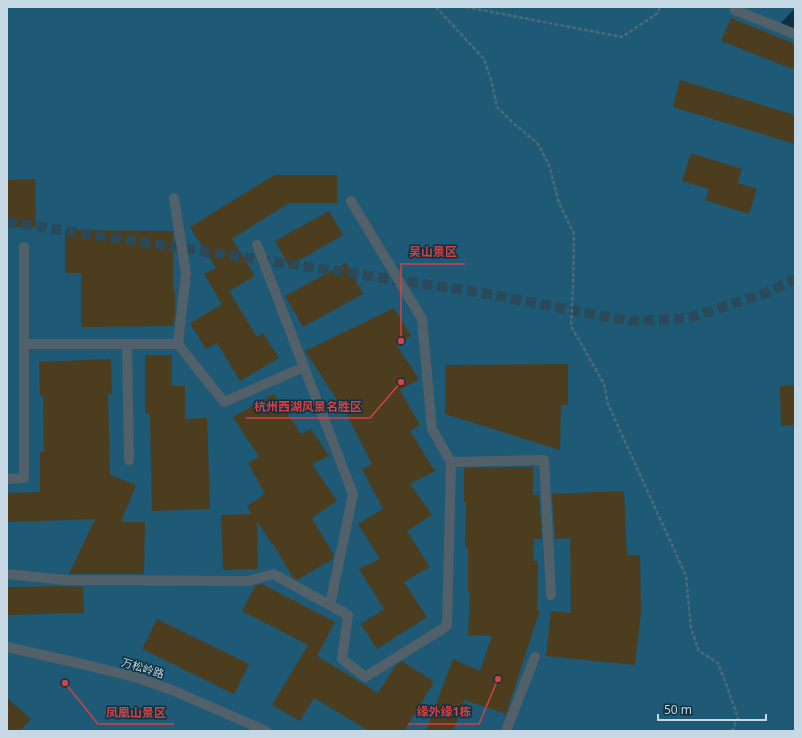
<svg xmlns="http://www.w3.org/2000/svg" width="802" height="738" font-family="'Noto Sans','Noto Sans SC',sans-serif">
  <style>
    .green { fill: #1e5976 }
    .building { fill: #4c3d1f }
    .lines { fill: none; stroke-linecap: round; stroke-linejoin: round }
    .minor-tunnel { stroke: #2a4959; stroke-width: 10; stroke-dasharray: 10 5; stroke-linecap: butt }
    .path { stroke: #4d6a79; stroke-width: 2.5; stroke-dasharray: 4 2; stroke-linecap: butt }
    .minor { stroke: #526069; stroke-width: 10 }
    .labels { text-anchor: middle; stroke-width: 3; stroke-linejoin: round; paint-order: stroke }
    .street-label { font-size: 11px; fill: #c6d8e3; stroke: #0e3041 }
    .leader { fill: none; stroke: #d44244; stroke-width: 1.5 }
    .callout-dot { fill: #d44244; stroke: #0e3041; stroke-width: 1.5 }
    .callout-label { font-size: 12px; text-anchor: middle; font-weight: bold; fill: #d44244; stroke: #0e3041; stroke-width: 3; stroke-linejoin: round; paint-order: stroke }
  </style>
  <rect width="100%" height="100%" fill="#0e3041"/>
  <!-- green -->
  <path class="green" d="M7,7h788v1l-16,17 16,7v699h-788z"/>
  <!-- building -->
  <path class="building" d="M731,18l64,26v26l-74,-29z
    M680,80l115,35v29l-122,-37z
    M691,153l51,16 -5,14 20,6 -8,25 -44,-14 4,-11 -27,-8z
    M274,175h63v28h-48l-57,36 23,37 -26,15 28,46 6,-4 16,25 -39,23 -23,-38 -11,6 -16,-26 32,-19 -18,-30 12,-6 -26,-41z
    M35,179l1,48h-29v-47z
    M329,211l14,24 -54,31 -14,-25z
    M65,230l108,1v59h2v24l-2,12 -92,1v-54h-16z
    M346,263l17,31 -60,33 -18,-31z
    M394,308l17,28 -15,8 23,35 -19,11 20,35 -10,6 25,40 -25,13 22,31 -25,16 23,36 -26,15 23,35 -50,32 -16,-25 23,-15 -25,-40 21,-10 -22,-35 25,-15 -21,-40 10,-5 -25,-49 -42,-64z
    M145,355h27v31h13v33l22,-1 3,91 -58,2 -2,-97h-5z
    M111,359l1,35h-4l2,81 26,10 -15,37h24l-1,52h-75l26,-55 -88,3v-29l33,-1v-40h4l-1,-56h-3l-1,-34z
    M568,364v41h-7l-1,45 -115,-36v-49z
    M795,385v40l-14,1 -1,-40z
    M274,394l27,40 10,-5 18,27 -17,8 25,37 -25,17 22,37 -1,4 -36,21 -4,-2 -20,-34h-1l-15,-23 1,48 -35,1 -2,-55 31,-1 -5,-8 18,-12 -17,-31 11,-6 -26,-40z
    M533,467v28h6l3,44h-8l-1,22h5l-1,49h3l-34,104 -42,-14 -11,31h-27l27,-72 27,12 12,-35 -24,-1 2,-43h-2v-44h-3l1,-46h-2v-34z
    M624,491l3,64h13l1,57 -6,53 -89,-9 5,-45 20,2 -1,-75 -15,1 -3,-45z
    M262,584l73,38 -18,34 61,37 18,-28 6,-4 32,21 -30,49h-35l-55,-33 -14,23 -28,-16 36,-60 -66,-34 13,-25z
    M58,586l25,1 1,26 -77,2v-28z
    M157,619l92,45 -15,30 -92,-45z
    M7,698l24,21 -11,12h-13z"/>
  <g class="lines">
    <!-- minor-tunnel -->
    <path class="minor-tunnel" d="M7,222l470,70 153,29 58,-3 75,-24 32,-15"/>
    <!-- path -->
    <path class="path" d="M436,7l48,52 7,21 6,27 14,14 27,23 11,21 10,38 15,31 -1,54 -2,38 33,58 4,20 78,172 5,53 8,22 19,12 8,21 12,34 -6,13
      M466,7l156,30 36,-24 2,-6"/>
    <!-- minor -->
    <path class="minor" d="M735,10l60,24
      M174,198l12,76 -8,70
      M351,201l71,118 10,110 19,33
      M257,245l96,249 -23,111
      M24,344h154l46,58 80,-35
      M127,344l2,116
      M7,479l17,-1v-231
      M7,574l59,6 182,1 25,-7 75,41 -6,44 23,18 82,-51 4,-164 93,-2 7,135
      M7,647l75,17 56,14 34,12 94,41
      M506,731l29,-74"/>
  </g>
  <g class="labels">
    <!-- street labels -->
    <g class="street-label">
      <text transform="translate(143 668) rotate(17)" y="4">万松岭路</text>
    </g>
  </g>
  <!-- callouts -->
  <path class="leader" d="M401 341L401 264H465M401 382L370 418H246M498 679L479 724H408M65 683L98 724H174"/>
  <g class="callout-dot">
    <circle cx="401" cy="341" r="4"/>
    <circle cx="401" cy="382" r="4"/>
    <circle cx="498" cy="679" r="4"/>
    <circle cx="65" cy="683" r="4"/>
  </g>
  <g class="callout-label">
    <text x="433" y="256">吴山景区</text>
    <text x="308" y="411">杭州西湖风景名胜区</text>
    <text x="444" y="716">缘外缘1栋</text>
    <text x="136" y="717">凤凰山景区</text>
  </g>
  <!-- border -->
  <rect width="802" height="738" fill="none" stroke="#c6d8e3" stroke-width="16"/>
  <!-- scale -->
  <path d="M658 714v6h108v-6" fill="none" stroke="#c6d8e3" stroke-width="2"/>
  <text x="664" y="714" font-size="12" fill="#c6d8e3" stroke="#0e3041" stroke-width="3" paint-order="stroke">50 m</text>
</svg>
